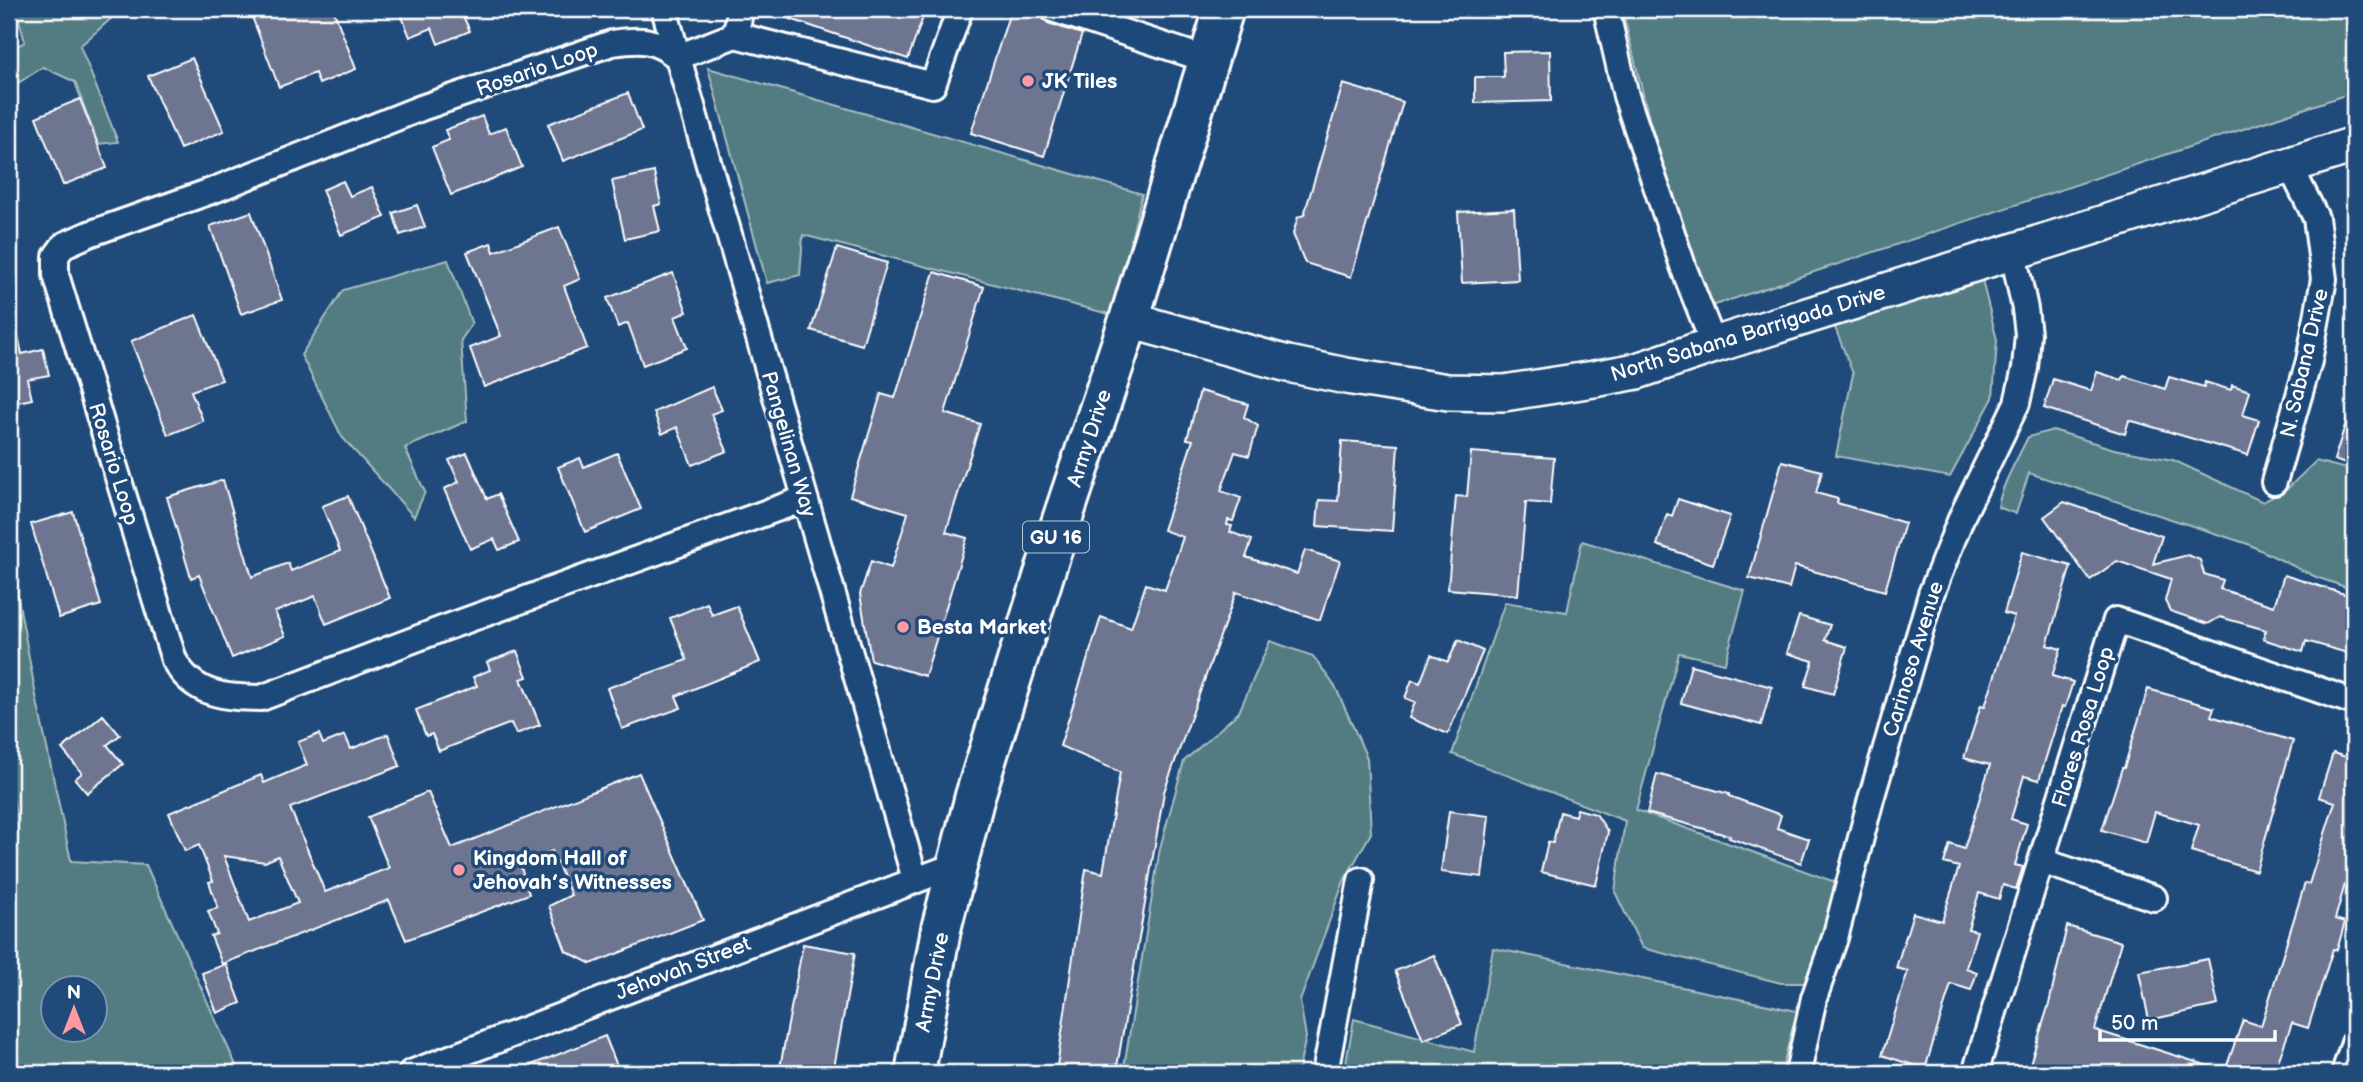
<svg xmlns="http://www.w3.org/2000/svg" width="2363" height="1082" font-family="'Balsamiq Sans',sans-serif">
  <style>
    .green { fill: #537b82; stroke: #a9bdc0; stroke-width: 2; fill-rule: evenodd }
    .building { fill: #6d7490; stroke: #fff; stroke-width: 2; fill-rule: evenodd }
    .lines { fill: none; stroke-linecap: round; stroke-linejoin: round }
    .street-casing { stroke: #fff; stroke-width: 30 }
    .secondary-casing { stroke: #fff; stroke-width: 40 }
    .primary-casing { stroke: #fff; stroke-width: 44 }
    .street { stroke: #1f4a7a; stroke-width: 24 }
    .secondary { stroke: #1f4a7a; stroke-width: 35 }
    .primary { stroke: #1f4a7a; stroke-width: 38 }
    .poi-dot { fill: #ff9aa2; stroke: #1f4a7a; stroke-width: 2.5 }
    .labels { text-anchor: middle; stroke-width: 7; stroke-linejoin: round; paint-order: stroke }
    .shield { fill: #1f4a7a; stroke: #bcc9d7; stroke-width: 2 }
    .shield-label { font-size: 19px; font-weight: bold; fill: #fff }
    .street-label { font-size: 21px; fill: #fff; stroke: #1f4a7a }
    .poi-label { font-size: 21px; font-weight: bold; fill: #fff; stroke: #1f4a7a; text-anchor: start }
  </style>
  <rect width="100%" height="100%" fill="#1f4a7a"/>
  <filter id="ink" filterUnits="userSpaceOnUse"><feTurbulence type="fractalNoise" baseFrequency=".0143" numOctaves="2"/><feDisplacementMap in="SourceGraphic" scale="14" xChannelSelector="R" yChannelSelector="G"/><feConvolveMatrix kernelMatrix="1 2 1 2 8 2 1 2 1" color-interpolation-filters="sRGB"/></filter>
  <g filter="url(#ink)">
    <!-- green -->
    <path class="green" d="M16,9h106l-42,37 38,96 -20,2 -23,-62 -32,-15 -34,22v-39l16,-8z
      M1622,9h732v83l-648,216 -57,-190z
      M708,68l434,126 -29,121 -310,-80 -3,40 -33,8z
      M448,260l24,64 -11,16 6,81 -62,27 20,44 -11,25 -72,-80 -41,-82 42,-65z
      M1979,268l18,72 -4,58 -43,79 -114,-21 17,-82 -22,-57z
      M2053,430l61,19 59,11 90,42 23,-12 30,-29 38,10v119l-38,-13 -68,-33 -219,-71 -13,41 -18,-7c3,-21 20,-49 30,-70z
      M1582,541l163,50 -20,72 -46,-10 -43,157 202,73 -30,100h-27l-139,-35 -27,-56 10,-71 -173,-67 53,-152 62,10z
      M9,549l28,152 34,160 75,4 93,207 -2,1h-228v-152l7,-106 -7,-34zM52,988h42v42h-42z
      M1270,641l43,15 23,32 31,70 4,75 -27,48 -44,120 6,36 -8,36h-175l37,-225 24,-87 55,-49z
      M1493,948l304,63 -16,62h-396l-39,-10 8,-44 120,33z"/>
    <!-- building -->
    <path class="building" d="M249,9h84l23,60 -37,15 -4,-11 -36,14z
      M399,9h80v1l-16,6 7,15 -32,13 -6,-16 -22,9z
      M771,9h155l-18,50 -138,-47z
      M1011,9h9l20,6 8,8 34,11 -38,122 -73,-23z
      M1550,51l1,50 -76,2v-26h29l-1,-25z
      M192,58l32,73 -44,18 -32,-73z
      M1343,84l60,18 -52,175 -46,-14 -12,-29 5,-17 6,-2z
      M628,93l14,37 -79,31 -15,-37z
      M80,99l27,69 -44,17 -27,-68z
      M482,116l7,18 17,-7 16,40 -71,28 -19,-48 17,-7 -4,-10z
      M654,172l7,32 -7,2 6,25 -35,8 -13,-58z
      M343,181l7,15 22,-9 13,30 -44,18 -19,-45z
      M417,205l8,22 -25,8 -7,-22z
      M1514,209l4,71 -56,3 -4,-71z
      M251,212l31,88 -41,14 -31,-88z
      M559,227l21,52 -16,7 23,62 -103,39 -14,-39 31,-12 -34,-84 24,-9 3,9z
      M837,248l50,15 -25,82 -51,-15z
      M934,272l50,15 -39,126 35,11 -34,108 21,6 -42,138 -54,-16 -11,-66 11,-33 20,7 17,-55 -58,-17 31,-102 14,4z
      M673,273l14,39 -12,5 12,31 -44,17 -15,-42 -10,4 -11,-29z
      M196,315l26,65 -31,11 12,30 -35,14 -37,-94z
      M17,331l5,23 21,-5 6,26 -22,4 5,20 -23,5v-72z
      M2097,372l25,8 2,-4 41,13 4,-12 35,10 1,-5 26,8 1,-5 18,6 -7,24 16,5 -11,35 -119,-35 -4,14 -81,-26 9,-29 38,12z
      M712,387l10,23 -11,4 16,37 -35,14 -15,-38 -15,7 -8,-22z
      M1200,391l48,13 -4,13 14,9 -9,30 -14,-4 -14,39 20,7 -8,23 -5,-1 -1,5 5,1 -2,6 22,8 -6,17 51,17 8,-24 35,11 -20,59 -84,-28 -72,200 -48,281h-60l30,-204 17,4 17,-101 -60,-26 41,-129 30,11 15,-44 19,6 18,-53 -20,-7 30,-90 -6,-1z
      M2350,410l4,1v56l-20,-7z
      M1342,441l56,4 -6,86 -75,-5 2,-26 19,1z
      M1471,452l83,6 -4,46 -24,-2 -8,93 -70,-6 8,-93 11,1z
      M467,453l20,46 11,-5 21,48 -20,8 -5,-11 -24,10 -26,-60 15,-7 -10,-22z
      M617,453l24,56 -56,23 -27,-65 22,-9 4,9z
      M1782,461l40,10 -6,22 22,6 -1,4 68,20 -20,68 -90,-25 -6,22 -40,-10z
      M223,480l29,97 36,-14 3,8 49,-20 -18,-45 26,-10 42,102 -64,26 -11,-28 -40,16 10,24 -53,22 -33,-83 -8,3 -24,-81z
      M1678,499l52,17 -17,48 -56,-19 10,-31 5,2z
      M2064,502l98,34 -9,28 35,-9 12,5 4,14 19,6 -3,9 54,17 10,-31 70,22v58l-48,-14 -3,11 -40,-13 3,-9 -46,-13 -12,7 -38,-13 -5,-10 6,-22 -54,-18 -27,19 -46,-63z
      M73,512l28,93 -42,13 -28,-94z
      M2022,552l49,14 -24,79 14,4 -9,27 21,6 -8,25 -3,-1 -23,74 -15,-4 -13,43 16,5 -12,41 8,2 -7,22 -13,-4 -4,14 -20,-6 -11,36 9,2 -11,37 11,4 -6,18 -20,-6 -26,85 -43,-14 26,-84 -12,-3 17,-55 29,8 17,-54 -15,-4 6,-19 14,5 26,-84 -26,-7 17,-53 4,1 29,-90 -10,-3z
      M707,603l5,12 25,-9 23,56 -84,34 5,12 -59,21 -15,-41 80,-28 -17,-42z
      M1799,616l31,9 -5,15 22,7 -14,47 -28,-8 8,-25 -26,-8z
      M1458,640l25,11 -35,83 -39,-16 6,-16 -10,-4 7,-18 8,3 11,-28 17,7z
      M517,651l10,26 -6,2 19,46 -24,9 -5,-11 -72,28 -7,-17 -6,2 -10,-26 61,-24 -4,-9 17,-7 -3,-8z
      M1691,665l81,22 -11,38 -80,-22z
      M2148,689l66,19 -3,8 82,25 -37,130 -65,-20 8,-26 -44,-13 -9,31 -44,-13 20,-62h2z
      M103,715l17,20 -13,10 16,19 -36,29 -12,-14 7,-6 -20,-24z
      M319,734l4,10 22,-9 6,14 37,-15 12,32 -110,42 35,84 64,-24 -21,-51 60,-25 24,56 187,-75 64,147 -112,44 -25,-13 -17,-45 22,-11 -19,-44 -32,13 9,30 -123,46 -17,-40 -167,64 -11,-28 6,-2 -9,-23 10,-3 -9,-26 4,-1 -14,-36 -14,6 -16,-38 92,-38 3,8 43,-18 -9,-23zM224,856l41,6 13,-6 20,47 -49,19z
      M2333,753l16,5 1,-2h4v131l-9,-3 -10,35 10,3 -8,28 -4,-1 -25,79 -16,-5 -18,50h-33l-15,-5 17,-48 18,6 44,-143 4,1 26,-82 -16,-5z
      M1657,774l72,20v2l52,19 -4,13 32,11 -8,24 -72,-25 1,-2 -83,-23z
      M1577,809l19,5 12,18 -12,53 -55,-13 7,-30 5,1 7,-31 15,4z
      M1449,811l40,5 -7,61 -41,-5z
      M2067,926l54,16 -26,88 123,39v4h-191l22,-69z
      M803,944l52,9 -22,120h-54z
      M1434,955l28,69 -39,16 -28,-69z
      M2208,959l10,46 -69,15 -10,-48z
      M226,964l15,39 -24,10 -15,-40z
      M605,1036l15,37h-106l-1,-1z"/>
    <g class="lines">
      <!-- street casing -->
      <g class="street-casing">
        <path id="street" d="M664,9l251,870
          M1053,9l155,51
          M1606,9l20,87 58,173 30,76
          M735,35l6,-26
          M2274,482l35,-121 15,-82 -8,-61 -26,-52
          M804,499l-362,130 -181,69c-37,-1 -67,-2 -87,-38l-118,-385v-19l8,-11 25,-11 125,-44 207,-82 191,-65c29,-4 41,-5 66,14l57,-22 198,50 27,-76
          M2041,861l113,37
          M411,1073l545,-208
          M1325,1073l36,-193
          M1798,1073l16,-75 21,-60 36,-139 60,-205 31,-78 55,-113 8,-35 3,-34 -3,-25 -12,-56
          M1975,1073l141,-453 238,82
          M2344,1073l10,-30"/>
      </g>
      <!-- secondary casing -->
      <g class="secondary-casing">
        <path id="secondary" d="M1129,320l159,44 58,12 102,16 56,1 90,-14 43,-8 77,-26 640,-200"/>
      </g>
      <!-- primary casing -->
      <g class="primary-casing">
        <path id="primary" d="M915,1073l26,-144 34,-133 72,-231 82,-245 95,-311"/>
      </g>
      <!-- street -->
      <use href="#street" class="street"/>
      <!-- secondary -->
      <use href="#secondary" class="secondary"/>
      <!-- primary -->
      <use href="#primary" class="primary"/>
    </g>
  </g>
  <!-- markers -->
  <g class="poi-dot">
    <circle cx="1028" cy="81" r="7"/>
    <circle cx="903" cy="627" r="7"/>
    <circle cx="459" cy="870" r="7"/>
  </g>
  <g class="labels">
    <!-- shield labels -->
    <rect class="shield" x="1023" y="521.5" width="66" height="31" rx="5"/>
    <g class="shield-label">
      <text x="1056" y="544">GU 16</text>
    </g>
    <!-- street labels -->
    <g class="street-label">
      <text transform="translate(537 69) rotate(-19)" y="7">Rosario Loop</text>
      <text transform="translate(1748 333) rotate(-17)" y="7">North Sabana Barrigada Drive</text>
      <text transform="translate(2304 363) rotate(-77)" y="7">N. Sabana Drive</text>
      <text transform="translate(1089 438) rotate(-72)" y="7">Army Drive</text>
      <text transform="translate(789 444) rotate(74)" y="7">Pangelinan Way</text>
      <text transform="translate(114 464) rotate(73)" y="7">Rosario Loop</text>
      <text transform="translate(1913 659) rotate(-73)" y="7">Carinoso Avenue</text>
      <text transform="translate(2083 727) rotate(-73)" y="7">Flores Rosa Loop</text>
      <text transform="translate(683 968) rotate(-21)" y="7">Jehovah Street</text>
      <text transform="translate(932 982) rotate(-79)" y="7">Army Drive</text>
    </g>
    <!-- poi labels -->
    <g class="poi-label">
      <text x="1042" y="88">JK Tiles</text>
      <text x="917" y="634">Besta Market</text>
      <text x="473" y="865">Kingdom Hall of<tspan x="473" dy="24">Jehovah’s Witnesses</tspan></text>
    </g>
  </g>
  <!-- margin -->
  <rect width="2363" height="1082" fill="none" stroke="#1f4a7a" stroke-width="35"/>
  <rect x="18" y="18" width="2328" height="1047" fill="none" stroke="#fff" stroke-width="2.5" filter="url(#ink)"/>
  <!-- north arrow -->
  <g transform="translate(74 1009)"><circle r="33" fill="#1f4a7a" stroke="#7992af" stroke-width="2"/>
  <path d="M0-5L12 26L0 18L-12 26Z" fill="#ff9aa2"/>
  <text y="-10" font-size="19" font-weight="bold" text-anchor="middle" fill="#ffffff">N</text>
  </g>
  <!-- scale -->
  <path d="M2100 1030v10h175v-10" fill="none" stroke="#ffffff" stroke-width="3.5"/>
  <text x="2111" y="1030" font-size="21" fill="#ffffff" stroke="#1f4a7a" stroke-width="5" paint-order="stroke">50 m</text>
</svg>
